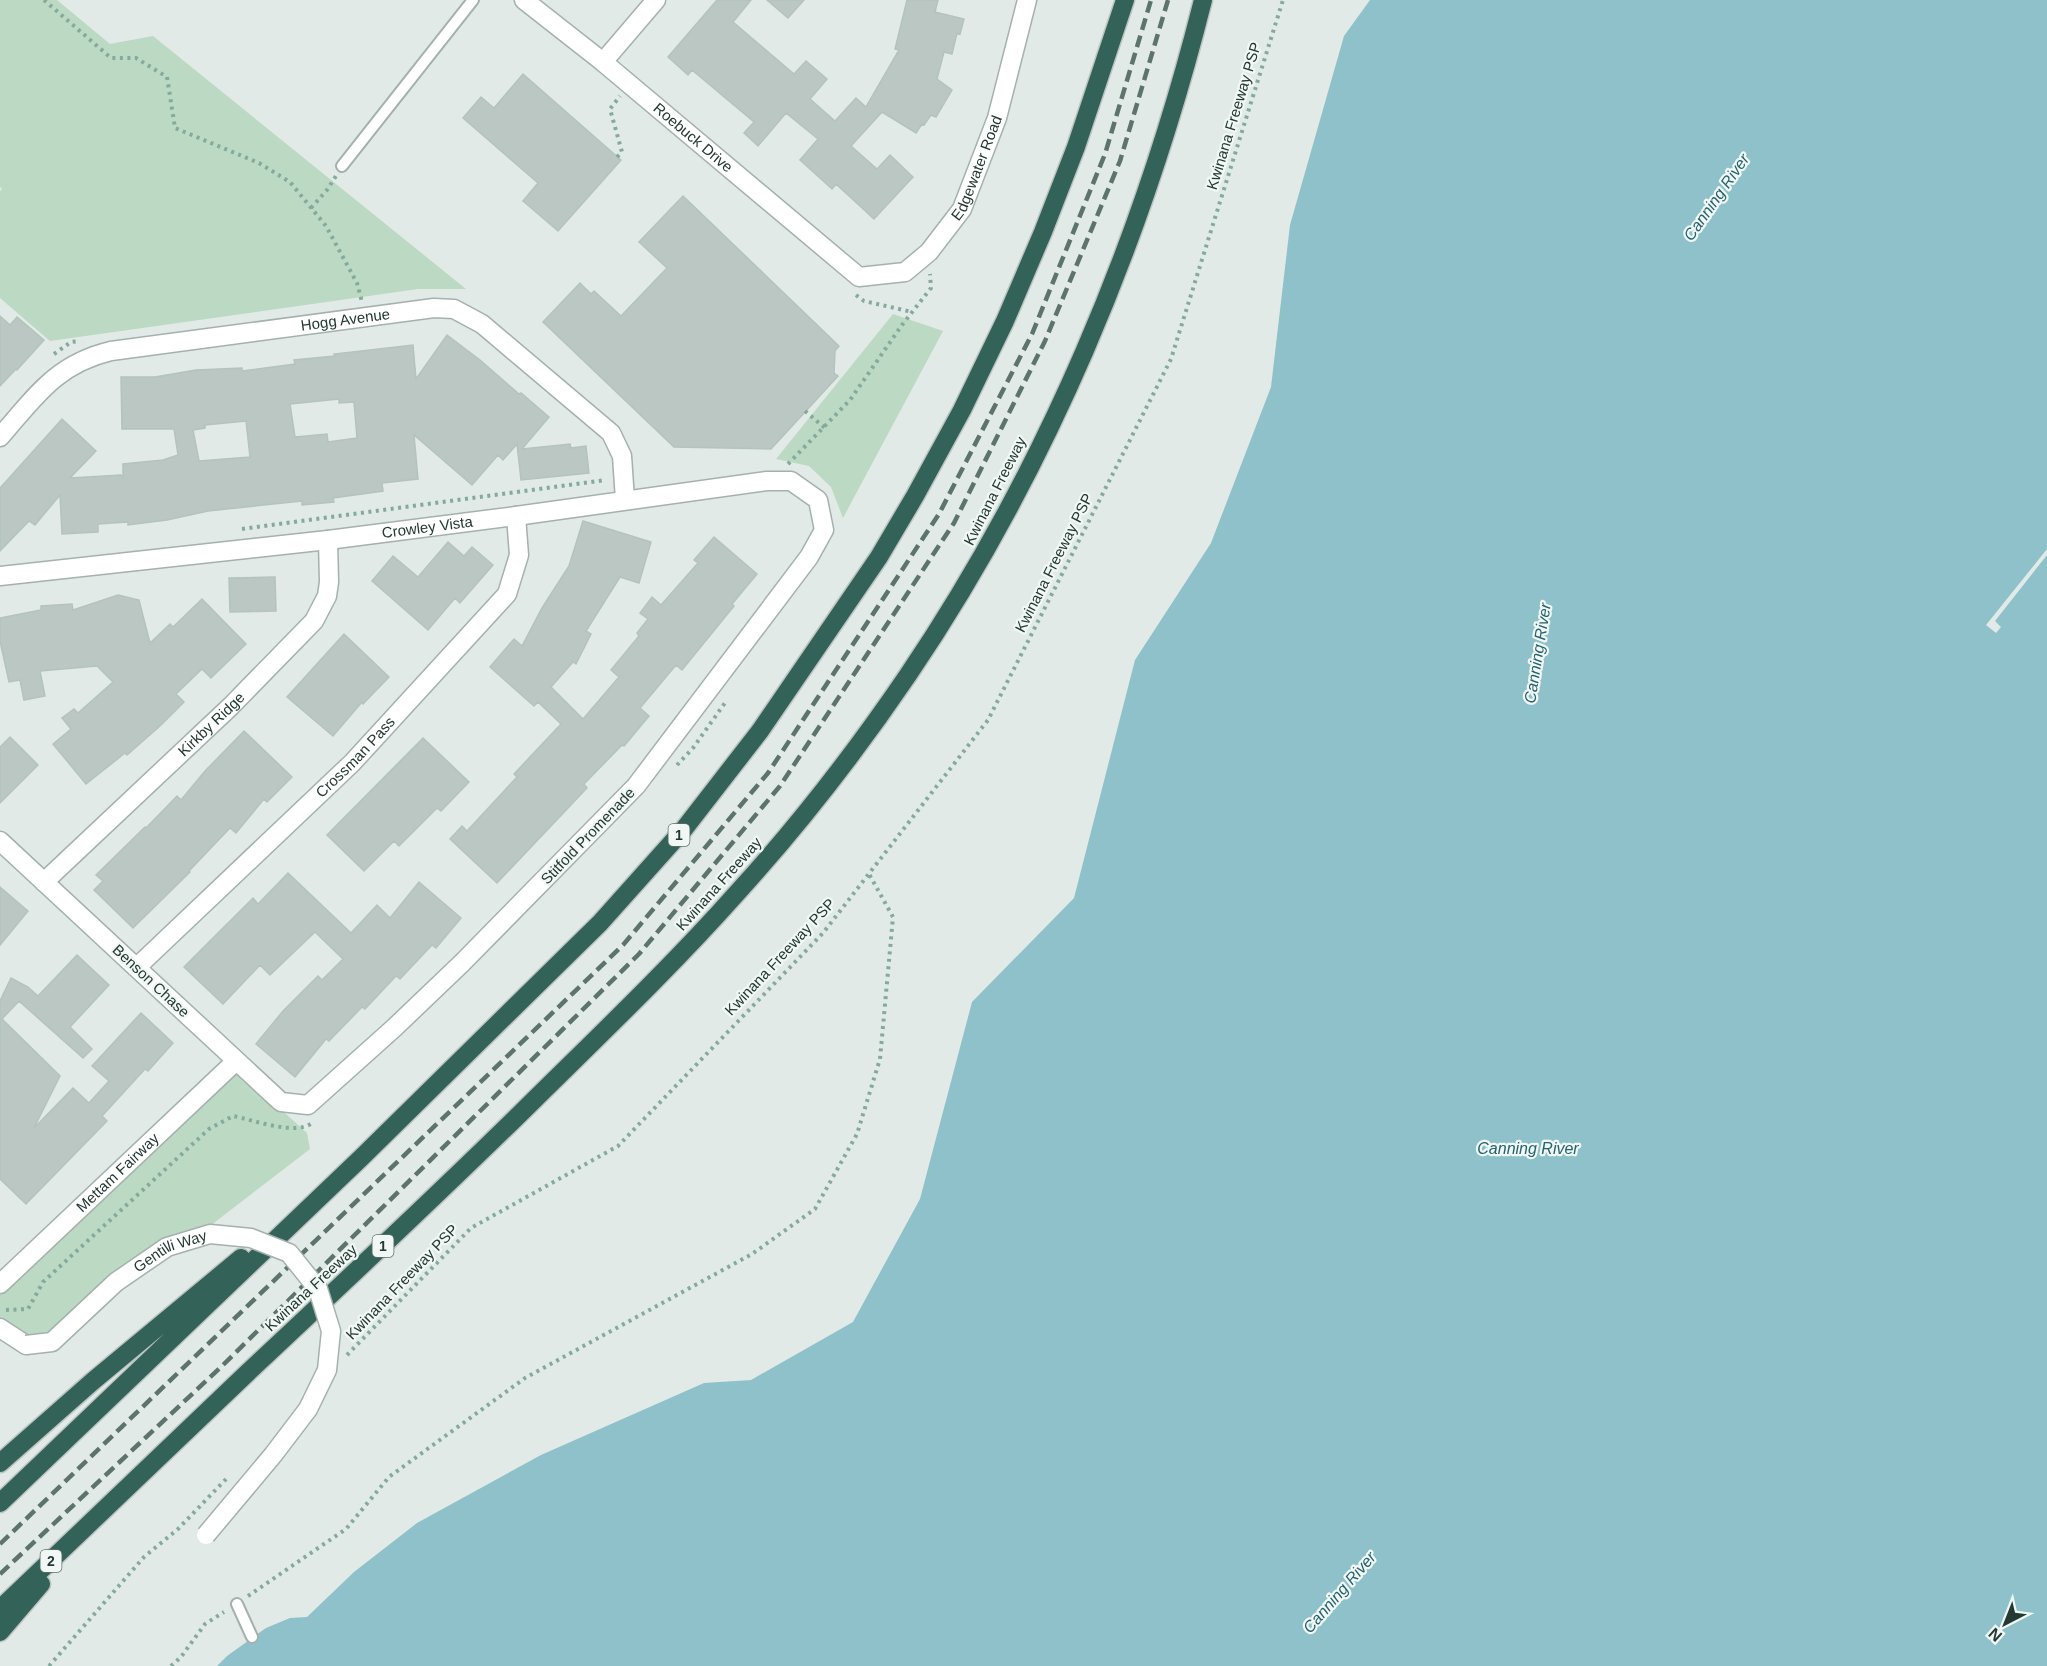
<svg xmlns="http://www.w3.org/2000/svg" width="2047" height="1666" font-family="Helvetica,sans-serif">
  <style>
    .green { fill: #bcd9c3 }
    .water { fill: #8ec1ca }
    .pier { fill: #e1eae6 }
    .building { fill: #bac7c2; stroke: #b4c3bd; stroke-width: 1.5; fill-rule: evenodd }
    .lines { fill: none; stroke-linecap: round; stroke-linejoin: round }
    .service-casing { stroke: #a4b1ad; stroke-width: 14 }
    .minor-casing { stroke: #a4b1ad; stroke-width: 21 }
    .motorway-casing { stroke: #bdc4c2; stroke-width: 21 }
    .path { stroke: #84aa9e; stroke-width: 4; stroke-dasharray: 3 4.5; stroke-linecap: butt }
    .service { stroke: #fff; stroke-width: 10 }
    .minor { stroke: #fff; stroke-width: 18 }
    .motorway { stroke: #326258; stroke-width: 18 }
    .rail { stroke: #5d746e; stroke-width: 4.5; stroke-dasharray: 12 6; stroke-linecap: butt }
    .minor-bridge-casing { stroke: #a4b1ad; stroke-width: 21; stroke-linecap: butt }
    .minor-bridge { stroke: #fff; stroke-width: 18 }
    .labels { text-anchor: middle; stroke-width: 4.5; stroke-linejoin: round; paint-order: stroke }
    .shield { fill: #f1f7f4; stroke: #61726d; stroke-width: 1.5 }
    .shield-label { font-size: 14px; font-weight: bold; fill: #233933 }
    .street-label { font-size: 15px; fill: #233933; stroke: #f1f7f4 }
    .water-label { font-size: 16px; font-style: italic; fill: #23626e; stroke: #f1f7f4 }
  </style>
  <rect width="100%" height="100%" fill="#e1eae6"/>
  <!-- green -->
  <path class="green" d="M0,0h57l53,44 43,-8 313,253h-48l-368,52 -50,-43v-107l2,-2 -2,-2z
    M893,314l50,17 -100,187 -12,-31 -22,-21 -33,-7z
    M236,1069l71,64 3,16 -104,80 -157,107 -26,2 -23,-17v-29z"/>
  <!-- water -->
  <path class="water" d="M1370,0h677v1666h-1830l10,-10 39,-28 24,-10 17,-1 47,-45 63,-49 124,-68 163,-72 47,-3 102,-58 67,-123 52,-197 102,-104 61,-238 76,-117 60,-156 19,-162 54,-189z"/>
  <!-- pier -->
  <path class="pier" d="M2047,549v6l-52,66 6,6 -5,6 -10,-8z"/>
  <!-- building -->
  <path class="building" d="M717,0h34l-18,22 61,52 12,-13 21,18 -17,20 25,22 21,-23 10,9 33,-57 -4,-1 12,-49h31l-3,12 29,7 -4,15 -3,-1 -5,21 -8,-2 -7,27 15,11 -16,27 -5,-2 -7,10 -2,-1 -6,9 -34,-21 -31,34 26,23 13,-14 23,22 -39,42 -38,-35 -4,5 -32,-29 18,-21 -32,-26 -28,33 -14,-13 10,-11 -62,-52 -4,5 -20,-18z
    M767,0h37l-16,18z
    M523,74l98,86 -63,71 -35,-30 15,-18 -75,-65 18,-21 13,11z
    M683,196l156,150 -4,5 -1,22 4,3 -67,73 -97,-2 -131,-125 37,-39 11,11 3,-3 27,25 46,-48 -28,-26z
    M0,316l10,9 7,-8 27,23 -27,30 -1,-1 -16,17z
    M447,335l33,25 39,34 2,-1 28,24 -27,32 48,-5 1,4 15,-2 3,27 -68,7 -4,-36 -14,16 -5,-5 -26,30 -58,-50 4,44 -36,4 1,8 -50,7 1,4 -32,3v-4l-94,10 -41,9 -39,5v-3l-30,2v8l-36,2 -2,-39 -25,30 -6,-4 -29,30v-63l62,-69 34,32 -26,27 51,-3 2,2v-13l40,-4 15,-5 -4,-26h-52l-1,-52h34l41,-7 46,-2v3l53,-7 -1,-4 41,-4 -1,-2 79,-9 3,34zM339,399v4l15,-1 3,36 -29,4 -1,-8 -32,3 -5,-33zM246,421l4,36 -51,4 -6,-31 12,-2v-3z
    M583,521l68,21 -12,41 -19,-6 -34,54 5,3 -15,30 -3,-2 -22,25 32,32 36,-42 -8,-7 28,-34 -2,-3 11,-14 -8,-6 12,-16 9,8 37,-42 -4,-3 20,-23 43,37 -25,30 2,2 -52,64 -6,-5 -36,43 9,8 -25,30 -2,-1 -38,39 3,4 -90,95 -47,-44 12,-13 5,5 50,-54 -3,-3 47,-50 -23,-22 -4,4 -44,-39 24,-28 8,7 20,-38 27,-42z
    M448,542l16,14 8,-9 21,18 -33,38 -5,-5 -27,32 -56,-49 21,-25 25,21z
    M275,577l1,34 -46,1 -1,-34z
    M118,595l21,5 11,43 20,-19 3,3 29,-28 44,45 -35,34 -9,-9 -26,25 8,8 -24,24 -33,29 -2,-2 -39,31 -33,-40 18,-15 -9,-11 12,-9 4,4 35,-31 -16,-16 -57,5 5,25 -21,4 -4,-20 -11,2 -9,-41v-23l41,-8v-4l31,-2 1,6z
    M344,634l45,43 -26,27 -1,-2 -29,34 -46,-39z
    M244,731l48,46 -25,25 -3,-3 -28,34 -6,-5 -41,43 1,1 -57,56 -39,-38 9,-9 -7,-6 49,-48 1,1 31,-32 4,4 24,-29z
    M10,737l28,28 -38,38v-56z
    M423,738l46,44 -28,29 -4,-3 -38,38 -5,-5 -30,30 -37,-36z
    M288,873l63,60 26,-28 13,13 29,-36 42,36 -25,30 -4,-3 -32,34 -4,-3 -31,33 -3,-2 -33,34 -3,-2 -31,38 -39,-33 27,-33 35,-35 4,4 21,-21 -28,-27 -45,43 -10,-10 -37,39 -39,-37 69,-69 5,6z
    M0,887l28,24 -28,34z
    M77,955l32,30 -39,42 22,22 -9,9 -64,-57 -17,18 58,57 -26,52 39,-40 16,15 20,-22 -17,-15 49,-53 32,30 -25,28 -3,-2 -43,47 5,5 -81,83 -26,-25v-178l11,-23 17,9 10,9z"/>
  <g class="lines">
    <!-- service casing -->
    <g class="service-casing">
      <path id="service" d="M342,166l131,-166
        M237,1604l15,33"/>
    </g>
    <!-- minor casing -->
    <g class="minor-casing">
      <g id="minor">
        <path id="s1" d="M524,0l79,62 256,215 46,-5 24,-20 33,-43 35,-91 30,-118"/>
        <path d="M603,62l53,-62"/>
        <path id="s2" d="M0,437c35,-40 56,-73 111,-86l323,-43 20,1 28,15 129,109 11,23 3,44"/>
        <path id="s3" d="M0,576l328,-36 188,-24 251,-35h24l27,19 6,30 -15,27 -173,229 -174,177 -68,65 -86,77 -27,-3 -281,-261"/>
        <path id="s4" d="M44,882l187,-176 83,-85 13,-25 2,-14 -1,-42"/>
        <path id="s5" d="M137,967l215,-204 155,-169 12,-39 -3,-39"/>
        <path id="s6" d="M0,1284l236,-223"/>
        <path d="M0,1328l26,17"/>
      </g>
    </g>
    <!-- motorway casing -->
    <g class="motorway-casing">
      <path id="motorway" d="M0,1463l93,-82 148,-123
        M0,1503l362,-346 238,-234 84,-94 76,-98 119,-174 36,-61 47,-86 43,-89 38,-89 33,-85 49,-147
        M0,1609c87,-83 173,-166 260,-248 93,-87 185,-173 275,-262 69,-68 138,-134 202,-206 61,-67 120,-143 171,-218 138,-204 235,-436 295,-675
        M0,1632l41,-48"/>
    </g>
    <!-- path -->
    <path class="path" d="M44,0l67,58h25l31,19 8,51 84,35 31,19 36,44 31,57 5,19
      M617,157l5,-5 -12,-43 10,-13
      M311,208l16,-18 9,-14
      M856,295l8,6 48,11
      M54,354l17,-12 8,-1
      M805,411l20,17
      M788,464l62,-64 52,-75 29,-37 -1,-14
      M242,529l364,-49
      M677,765l16,-17 34,-48
      M6,1310l22,-1 15,-27 166,-153 24,-13c21,4 62,20 79,7
      M347,1355l124,-127 147,-82 205,-213 165,-213 183,-361 112,-359
      M248,1596l98,-67 43,-52 136,-99 227,-124 63,-45 42,-75 23,-75 13,-142 -24,-43
      M49,1666l95,-109 34,-28 51,-53
      M171,1666l10,-9 24,-33 19,-12"/>
    <!-- service -->
    <use href="#service" class="service"/>
    <!-- minor -->
    <use href="#minor" class="minor"/>
    <!-- motorway -->
    <use href="#motorway" class="motorway"/>
    <!-- rail -->
    <path class="rail" d="M0,1544l623,-599 145,-172 171,-259 93,-180 73,-180 46,-154
      M0,1574l221,-207 418,-413 141,-168 174,-263 91,-182 75,-180 48,-161"/>
    <!-- minor-bridge casing -->
    <g class="minor-bridge-casing">
      <g id="minor-bridge">
        <path id="s7" d="M26,1345l26,-3 64,-60 51,-35 43,-13 41,4 38,15 29,36 13,42 -4,39 -19,39 -35,46 -67,80"/>
      </g>
    </g>
    <!-- minor-bridge -->
    <use href="#minor-bridge" class="minor-bridge"/>
  </g>
  <g class="labels">
    <!-- shield labels -->
    <g class="shield">
      <rect x="668.5" y="824" width="21" height="22" rx="4.5"/>
      <rect x="372.5" y="1235" width="21" height="22" rx="4.5"/>
      <rect x="40.5" y="1550" width="21" height="22" rx="4.5"/>
    </g>
    <g class="shield-label">
      <text x="679" y="840">1</text>
      <text x="383" y="1251">1</text>
      <text x="51" y="1566">2</text>
    </g>
    <!-- street labels -->
    <g class="street-label">
      <text transform="translate(1234 116) rotate(-73)" y="5">Kwinana Freeway PSP</text>
      <text dy="5" stroke="none"><textPath href="#s1" startOffset="218">Roebuck Drive</textPath></text>
      <text dy="5" stroke="none"><textPath href="#s1" startOffset="610">Edgewater Road</textPath></text>
      <text dy="5" stroke="none"><textPath href="#s2" startOffset="380">Hogg Avenue</textPath></text>
      <text transform="translate(995 491) rotate(-63)" y="5">Kwinana Freeway</text>
      <text dy="5" stroke="none"><textPath href="#s3" startOffset="430">Crowley Vista</textPath></text>
      <text transform="translate(1054 563) rotate(-63)" y="5">Kwinana Freeway PSP</text>
      <text dy="5" stroke="none"><textPath href="#s4" startOffset="230">Kirkby Ridge</textPath></text>
      <text dy="5" stroke="none"><textPath href="#s5" startOffset="303">Crossman Pass</textPath></text>
      <text transform="translate(588 836) rotate(-46)" y="5">Stitfold Promenade</text>
      <text transform="translate(719 884) rotate(-48)" y="5">Kwinana Freeway</text>
      <text transform="translate(780 957) rotate(-47)" y="5">Kwinana Freeway PSP</text>
      <text transform="translate(151 981) rotate(43)" y="5">Benson Chase</text>
      <text dy="5" stroke="none"><textPath href="#s6" startOffset="162">Mettam Fairway</textPath></text>
      <text dy="5" stroke="none"><textPath href="#s7" startOffset="177">Gentilli Way</textPath></text>
      <text transform="translate(402 1282) rotate(-46)" y="5">Kwinana Freeway PSP</text>
      <text transform="translate(311 1288) rotate(-43)" y="5">Kwinana Freeway</text>
    </g>
    <!-- water labels -->
    <g class="water-label">
      <text transform="translate(1716 197) rotate(-55)" y="6">Canning River</text>
      <text transform="translate(1537 653) rotate(-81)" y="6">Canning River</text>
      <text x="1528" y="1154">Canning River</text>
      <text transform="translate(1339 1592) rotate(-49)" y="6">Canning River</text>
    </g>
  </g>
  <!-- north arrow -->
  <g transform="translate(2005 1624) rotate(222)" stroke="#f1f7f4" stroke-width="4.5" paint-order="stroke">
  <path d="M0-4.5L10 22L0 15L-10 22Z" fill="#233933"/>
  <text y="-9" font-size="16" font-weight="bold" text-anchor="middle" fill="#233933">N</text>
  </g>
</svg>
